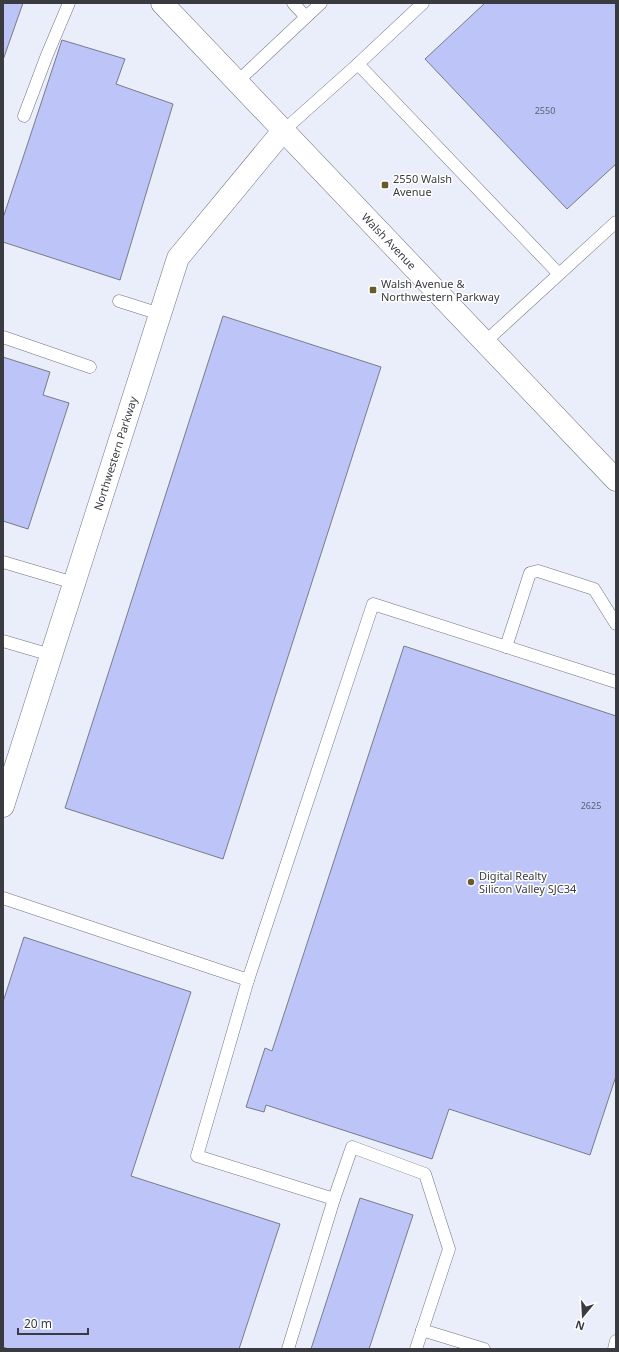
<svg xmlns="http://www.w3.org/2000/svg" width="619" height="1352" font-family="'Noto Sans',sans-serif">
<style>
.built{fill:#eaedfa}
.building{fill:#bdc5f8;stroke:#797b88}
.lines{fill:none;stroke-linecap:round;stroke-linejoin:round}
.service-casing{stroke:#727481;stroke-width:13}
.minor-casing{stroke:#727481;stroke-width:23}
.secondary-casing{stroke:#727481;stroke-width:23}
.service{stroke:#fff;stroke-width:12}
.minor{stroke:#fff;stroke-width:22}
.secondary{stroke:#fff;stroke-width:22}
.poi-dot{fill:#675c29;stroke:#fff;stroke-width:1.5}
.labels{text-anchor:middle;stroke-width:3;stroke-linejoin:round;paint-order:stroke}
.number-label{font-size:9px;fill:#5b5e6f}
.poi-label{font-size:11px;fill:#3a3b41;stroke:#fff;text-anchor:start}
.street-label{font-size:11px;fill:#3a3b41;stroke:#fff}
</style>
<rect width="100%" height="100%" fill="#f7f8fe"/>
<!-- built -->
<rect class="built" x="3" y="3" width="613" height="1346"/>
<!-- building -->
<g class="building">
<path d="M3,3H23L3,60Z"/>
<path d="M485,3H616V164L567,209L425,59Z"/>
<path d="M62,40L125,59L116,84L173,104L120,280L3,242V218Z"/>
<path d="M223,316L381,367L223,859L65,808Z"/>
<path d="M3,357L50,372L43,395L69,403L28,529L3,521Z"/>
<path d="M404,646L616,716V1076L590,1155L449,1109L432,1159L266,1105L264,1112L246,1107L265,1048L272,1051Z"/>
<path d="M24,937L191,992L131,1176L280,1224L239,1349H9L3,1347V1002Z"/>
<path d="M360,1198L413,1215L369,1349H311Z"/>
</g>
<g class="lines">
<!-- service casing -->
<g class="service-casing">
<g id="service">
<path d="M293,3L306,17"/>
<path d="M358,64L559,274"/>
<path d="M237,82L321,3"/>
<path d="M24,116L47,55L69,3"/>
<path d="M283,131L358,64L423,3"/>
<path d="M119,301L160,314"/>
<path d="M3,337L90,367"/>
<path d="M485,342L616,222"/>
<path d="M3,562L74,583"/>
<path d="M3,641L51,655"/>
<path d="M506,647L530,573L538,571L594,589L616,624"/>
<path d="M3,898L248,980L373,604L616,682"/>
<path d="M248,980L197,1156L334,1199L288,1349"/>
<path d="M334,1199L352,1147L425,1174L449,1249L416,1349"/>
<path d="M422,1330L484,1349"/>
<path d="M614,1349L616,1341"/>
</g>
</g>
<!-- minor casing -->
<g class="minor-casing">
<g id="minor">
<path id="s1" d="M3,806L178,258L283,131"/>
</g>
</g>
<!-- secondary casing -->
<g class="secondary-casing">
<g id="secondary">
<path id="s2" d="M162,3L616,480"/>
</g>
</g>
<!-- service -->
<use href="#service" class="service"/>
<!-- minor -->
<use href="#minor" class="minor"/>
<!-- secondary -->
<use href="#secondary" class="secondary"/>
</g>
<!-- markers -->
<g class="poi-dot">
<rect x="381" y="181" width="8" height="8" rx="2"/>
<rect x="369" y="286" width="8" height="8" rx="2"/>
<circle cx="471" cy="882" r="4"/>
</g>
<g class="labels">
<!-- number labels -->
<g class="number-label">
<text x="545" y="114">2550</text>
<text x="591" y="809">2625</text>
</g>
<!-- poi labels -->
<g class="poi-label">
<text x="393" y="183">2550 Walsh<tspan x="393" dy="13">Avenue</tspan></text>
<text x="381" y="288">Walsh Avenue &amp;<tspan x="381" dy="13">Northwestern Parkway</tspan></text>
<text x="479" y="880">Digital Realty<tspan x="479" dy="13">Silicon Valley SJC34</tspan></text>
</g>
<!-- street labels -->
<g class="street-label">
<text dy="4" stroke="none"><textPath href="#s2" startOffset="329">Walsh Avenue</textPath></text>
<text dy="4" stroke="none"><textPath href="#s1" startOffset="370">Northwestern Parkway</textPath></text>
</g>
</g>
<!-- border -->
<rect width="619" height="1352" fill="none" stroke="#3a3b41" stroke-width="8"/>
<!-- north arrow -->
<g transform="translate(583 1316) rotate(198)" stroke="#ffffff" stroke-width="3" paint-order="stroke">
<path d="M0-3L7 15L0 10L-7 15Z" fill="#3a3b41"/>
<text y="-6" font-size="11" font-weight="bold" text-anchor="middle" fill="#3a3b41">N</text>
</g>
<!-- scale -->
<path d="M18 1328v6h70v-6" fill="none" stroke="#3a3b41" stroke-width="2"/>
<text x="24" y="1328" font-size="12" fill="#3a3b41" stroke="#ffffff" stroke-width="3" paint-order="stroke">20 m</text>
</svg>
